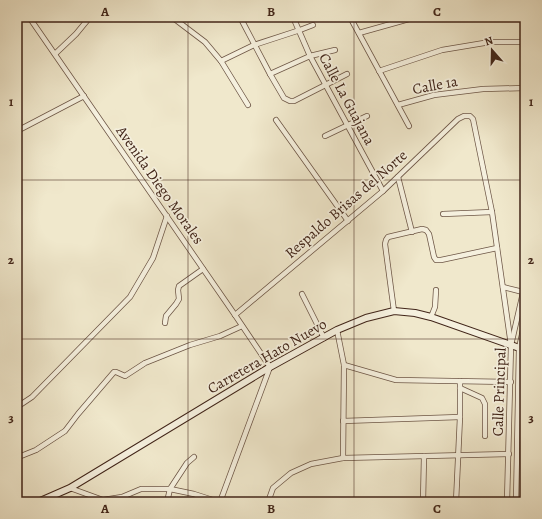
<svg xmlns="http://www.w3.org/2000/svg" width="542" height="519" font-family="Alegreya,serif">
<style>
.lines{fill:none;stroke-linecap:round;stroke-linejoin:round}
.street-casing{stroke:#6d5646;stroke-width:6}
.secondary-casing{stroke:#412519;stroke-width:8}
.street{stroke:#f5f0de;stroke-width:4.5}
.secondary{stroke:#f5f0de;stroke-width:6}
.grid{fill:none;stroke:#412519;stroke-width:1;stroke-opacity:0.55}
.labels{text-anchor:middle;stroke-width:3.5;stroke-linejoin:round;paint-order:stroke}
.street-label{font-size:15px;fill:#412519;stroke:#f5f0de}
.neatline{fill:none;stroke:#412519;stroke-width:1.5}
.grid-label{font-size:13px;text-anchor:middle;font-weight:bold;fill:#412519}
</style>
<rect width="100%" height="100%" fill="#f0e8cc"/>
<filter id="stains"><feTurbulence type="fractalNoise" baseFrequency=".005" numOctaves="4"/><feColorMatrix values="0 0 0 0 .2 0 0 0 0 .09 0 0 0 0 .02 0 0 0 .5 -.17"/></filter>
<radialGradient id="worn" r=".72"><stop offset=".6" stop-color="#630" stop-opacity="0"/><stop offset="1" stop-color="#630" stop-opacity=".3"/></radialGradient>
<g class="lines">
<!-- street casing -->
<g class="street-casing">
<g id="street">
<path d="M29,17L235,315L270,367L220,502"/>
<path d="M172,17L205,42L221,61L248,105"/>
<path d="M240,17L270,74L284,98L290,101H294L347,74"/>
<path d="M293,17L310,56L383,191"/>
<path d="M350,17L409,126"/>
<path d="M359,33L416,17"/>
<path d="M55,54L76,34L90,17"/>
<path d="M221,61L254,45L300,30L313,25"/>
<path d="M379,71L442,50L490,42H525"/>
<path d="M270,74L310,56L335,50"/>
<path d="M398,105L434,95L483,89L525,88"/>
<path d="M276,120L348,221"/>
<path d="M17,131L84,96"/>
<path d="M325,136L367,116"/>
<path d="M398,177L412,232"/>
<path d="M443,214L492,212"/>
<path d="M503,287L523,292"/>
<path d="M302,294L324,338"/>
<path d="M394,311L385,244L386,240L388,237L422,229L426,230L429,234L434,257L436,260H441L497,248"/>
<path d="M235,315L383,191L458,119L464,116H470L473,119L492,212L511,345"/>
<path d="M431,317L435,307L436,290"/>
<path d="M165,323L166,316L176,304L179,299L178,290L179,286L203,269"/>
<path d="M337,330L344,365L343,458"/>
<path d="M344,365L396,380L511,382"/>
<path d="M460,388L482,398L485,404V436"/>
<path d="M17,407L32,397L130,297L153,258L167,216"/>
<path d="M343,421L460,417"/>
<path d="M17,456H21L36,450L65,431L78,414L114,372H116L125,376L145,363L190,345L220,336L242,326"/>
<path d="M70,488L103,500L122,497L141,489H170L194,494L219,502"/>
<path d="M516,499L525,500"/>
<path d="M167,502L170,489L187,463L194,457"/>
<path d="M268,502L273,488L291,473L311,464L343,458L509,454"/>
<path d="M423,502L424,456"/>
<path d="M456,502L460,417V381"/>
<path d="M507,502L511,345L525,284"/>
<path d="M516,502L519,348L525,321"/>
</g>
</g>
<!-- secondary casing -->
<g class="secondary-casing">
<path id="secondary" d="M38,502L70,488L270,367L337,330L366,318L394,311L415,313L431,317L525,350"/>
</g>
<!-- street -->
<use href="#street" class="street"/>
<!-- secondary -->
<use href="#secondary" class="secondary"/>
</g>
<!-- grid -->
<path class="grid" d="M188,17V502M354,17V502M17,180H525M17,339H525"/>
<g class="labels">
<!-- street labels -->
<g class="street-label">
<text transform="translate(435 85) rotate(-11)" y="5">Calle 1a</text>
<text transform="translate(347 99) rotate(62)" y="5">Calle La Guajana</text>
<text transform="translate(160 185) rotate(55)" y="5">Avenida Diego Morales</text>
<text transform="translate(346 204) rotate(-41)" y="5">Respaldo Brisas del Norte</text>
<text transform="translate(267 356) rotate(-30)" y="5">Carretera Hato Nuevo</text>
<text transform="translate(499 392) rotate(-88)" y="5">Calle Principal</text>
</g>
</g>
<!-- margin -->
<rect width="542" height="519" fill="none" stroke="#f0e8cc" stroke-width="44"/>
<!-- north arrow -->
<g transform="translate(492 50) rotate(340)" stroke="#f5f0de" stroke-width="3" paint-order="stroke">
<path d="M0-3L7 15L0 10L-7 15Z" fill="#412519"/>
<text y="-6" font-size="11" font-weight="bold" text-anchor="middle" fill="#412519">N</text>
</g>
<rect x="22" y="22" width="498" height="475" class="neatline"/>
<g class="grid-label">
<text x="105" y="16">A</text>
<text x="271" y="16">B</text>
<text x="437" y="16">C</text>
<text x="11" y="106">1</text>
<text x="531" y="106">1</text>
<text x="11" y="264">2</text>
<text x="531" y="264">2</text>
<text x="11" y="422">3</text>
<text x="531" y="422">3</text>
<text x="105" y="513">A</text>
<text x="271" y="513">B</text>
<text x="437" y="513">C</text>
</g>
<rect width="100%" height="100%" filter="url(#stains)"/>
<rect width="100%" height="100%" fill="url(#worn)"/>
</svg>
